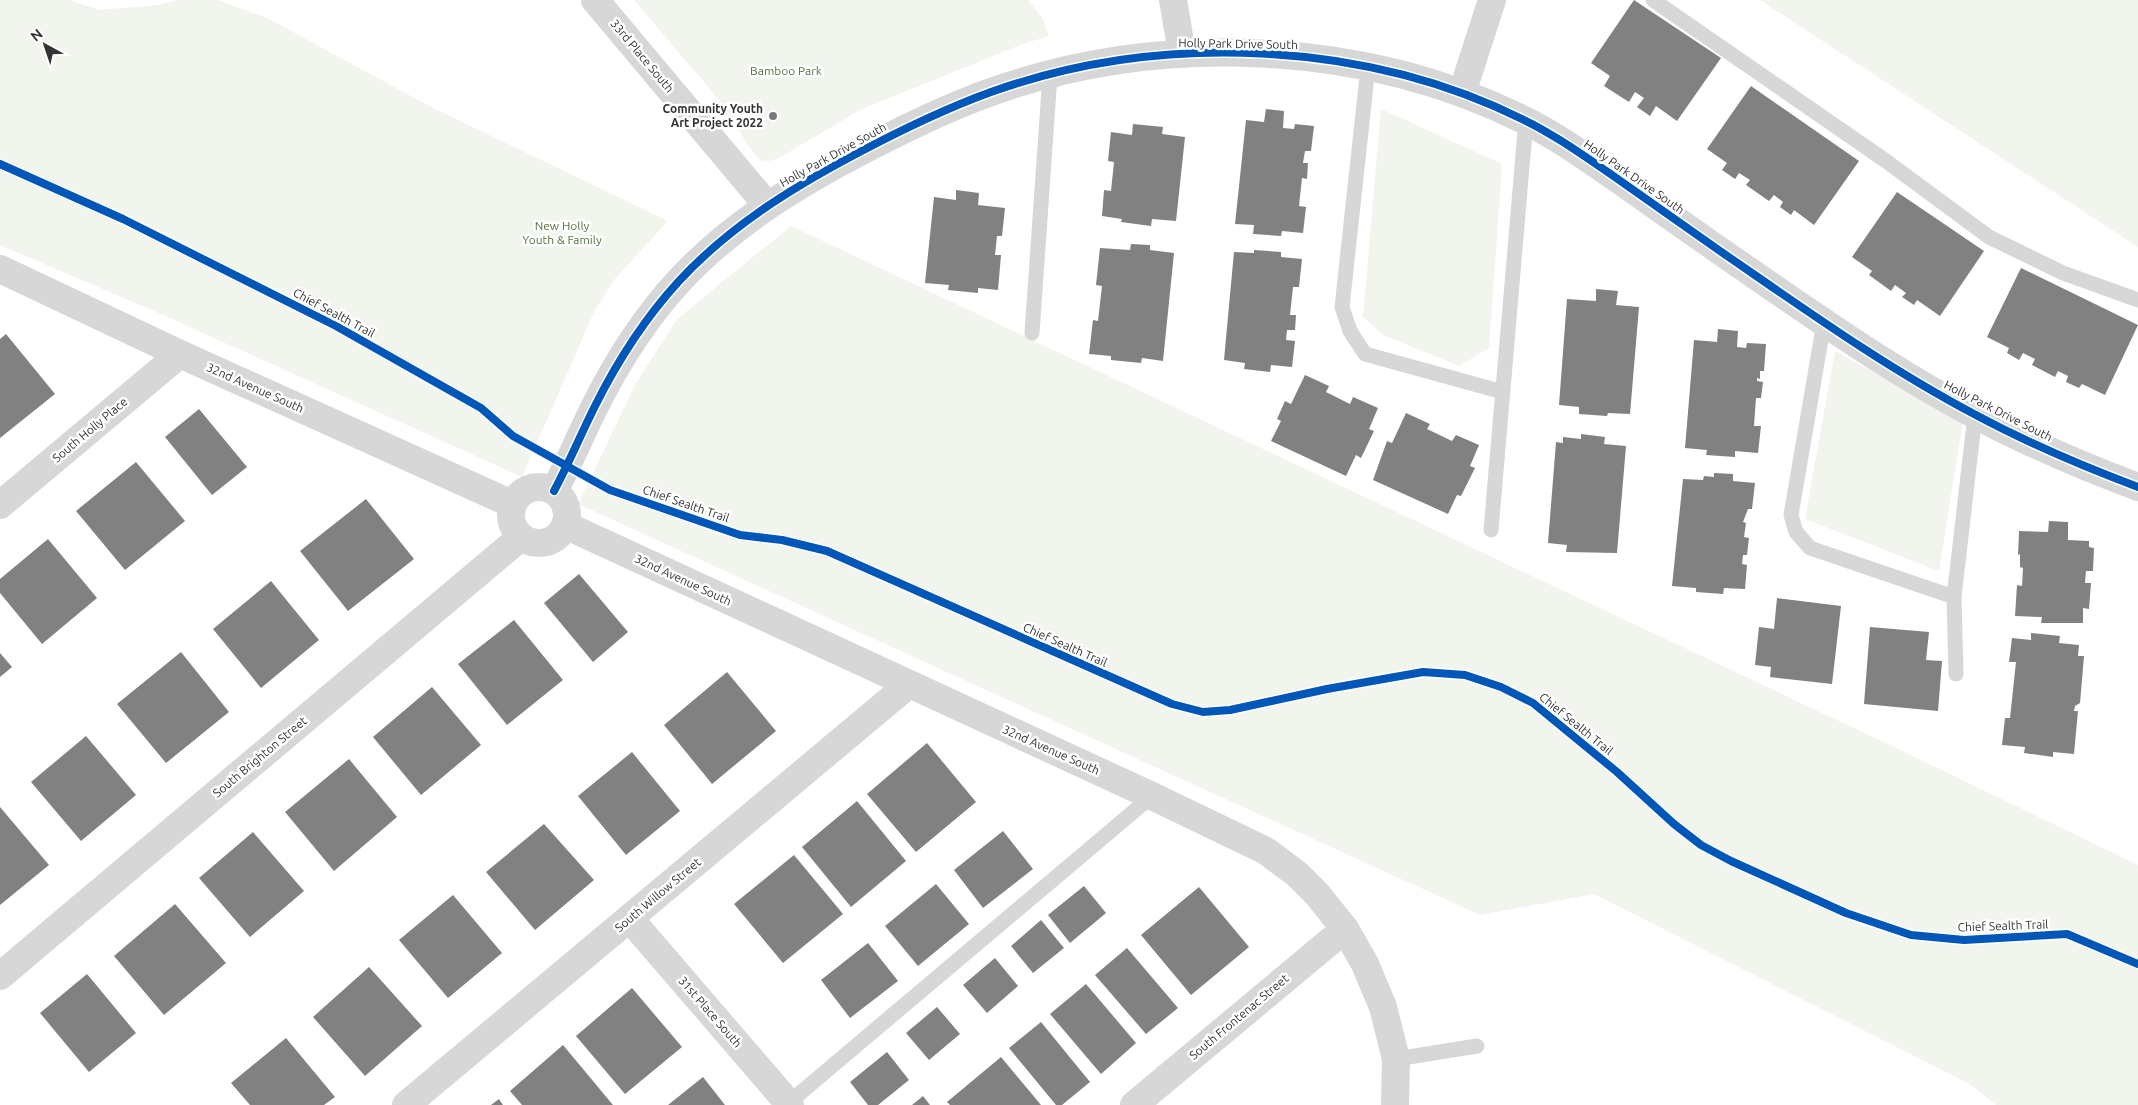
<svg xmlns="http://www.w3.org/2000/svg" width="2138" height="1105" font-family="Ubuntu,sans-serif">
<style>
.green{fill:#f1f5ed}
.building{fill:#818181}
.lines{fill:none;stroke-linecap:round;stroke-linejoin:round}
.lane{stroke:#d7d7d7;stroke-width:15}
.street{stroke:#d7d7d7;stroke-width:28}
.cycleway-casing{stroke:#fff;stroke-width:11}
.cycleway{stroke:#0057b8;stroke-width:8}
.poi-dot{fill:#7a7a7a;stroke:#fff;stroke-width:2}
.labels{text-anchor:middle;stroke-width:5;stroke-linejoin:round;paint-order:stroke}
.street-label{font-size:12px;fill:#333;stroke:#fff}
.park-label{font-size:12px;fill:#56703f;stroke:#fff}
.poi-label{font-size:12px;font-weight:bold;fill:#333;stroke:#fff;text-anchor:end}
</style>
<rect width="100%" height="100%" fill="#fff"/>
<!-- green -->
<g class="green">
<path d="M0,0H69L100,10L157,5L180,0H218L267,18L433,108L668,221L614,280L594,312L522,477L161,314L0,245Z"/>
<path d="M634,0H1028L1043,19L1049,36L1020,45L860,110L779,158L769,161L760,160L747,144L726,108Z"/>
<path d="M1760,0H2138V247Z"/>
<path d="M1381,109L1502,164L1489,348L1459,366L1383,335L1363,317Z"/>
<path d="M791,226L1892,746L2138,865V1105H1996L1970,1084L1594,894L1480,915L578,504L635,385L677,319Z"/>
<path d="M1835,351L1963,421L1939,571L1805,519Z"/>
</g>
<!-- building -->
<g class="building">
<path d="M1634,0L1721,58L1677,121L1656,106L1650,116L1637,107L1644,98L1635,92L1629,102L1604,86L1610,76L1591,63Z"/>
<path d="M1751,86L1859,161L1814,225L1794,210L1791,215L1780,207L1783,202L1774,195L1769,201L1746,185L1750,180L1739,173L1735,179L1722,170L1727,163L1707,149Z"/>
<path d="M1266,109L1284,111L1283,128L1294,129L1295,124L1314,126L1311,151H1305L1303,163H1308L1307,179L1302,178L1299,206L1306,207L1303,233L1282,231L1281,236L1253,234L1254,225L1235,224L1246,120L1264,122Z"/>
<path d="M1133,124L1163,127L1162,134L1185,137L1176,221L1152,219L1151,226L1121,222L1122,219L1102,216L1104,190L1111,191L1114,162L1108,161L1111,132L1132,135Z"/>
<path d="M956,190L979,193L978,205L1005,208L1002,236H997L995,255H1001L998,290L978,288V293L948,290L949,285L925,283L934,197L956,200Z"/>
<path d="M1897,192L1984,251L1940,316L1917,300L1914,305L1902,297L1906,293L1895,285L1891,291L1869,275L1872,271L1852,257Z"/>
<path d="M1131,244L1150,245V250L1174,253L1163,361L1142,358L1141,363L1111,360V356L1089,354L1093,320L1098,321L1102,286L1096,285L1100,248L1130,250Z"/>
<path d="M1254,250L1281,252V257L1302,259L1299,287H1293L1290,315H1296L1295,330H1287L1286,340L1295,341L1292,367L1271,365L1270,372L1244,369L1245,363L1224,360L1234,252L1254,253Z"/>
<path d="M2021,268L2138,325L2105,395L2082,384L2079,388L2066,382L2068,376L2058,371L2055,377L2032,365L2035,359L2023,353L2019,360L2007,353L2009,348L1987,337Z"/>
<path d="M1596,289L1618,291L1616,305L1639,307L1630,414L1608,413L1607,416L1579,414V407L1559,405L1567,299L1596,301Z"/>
<path d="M1718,329L1738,331L1737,347L1746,348L1747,343L1766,344L1764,371H1760V379L1757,378V381L1763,382L1761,398H1756L1754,426H1761L1758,453L1735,451V457L1706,455L1707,450L1685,448L1694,340L1717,342Z"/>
<path d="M6,334L55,394L0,438V339Z"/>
<path d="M1305,375L1329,386L1326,392L1350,404L1353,397L1378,408L1369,429L1374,431L1361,458L1356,455L1346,476L1271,441L1281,421L1277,419L1285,401L1291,404Z"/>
<path d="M199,409L247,467L212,495L165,437Z"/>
<path d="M1406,413L1430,424L1427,429L1452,441L1456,435L1479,445L1470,466L1475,468L1461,496L1457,495L1448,514L1373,480L1387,441L1392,443Z"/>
<path d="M1581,434L1605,437L1604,444L1626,446L1617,553L1566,552L1567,545L1548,543L1556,442L1563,443V437L1581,439Z"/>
<path d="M136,462L185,521L125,570L76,511Z"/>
<path d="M1714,473L1733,474V481L1755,483L1752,509H1748L1743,522L1746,523L1744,537L1749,538L1747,555H1743L1742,564L1747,565L1745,589L1724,588L1723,594L1696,592V588L1672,586L1683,479L1703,480L1704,476L1714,477Z"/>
<path d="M366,499L414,559L348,611L300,551Z"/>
<path d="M2049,521L2068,522V540L2089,541V547L2094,548L2093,571H2086L2085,583H2091L2089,609L2083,608V623H2041L2042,617L2015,616L2017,585L2022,586L2023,568L2020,567V554L2018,555L2019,531L2048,532Z"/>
<path d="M48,539L97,598L42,644L0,593V579Z"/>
<path d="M579,574L628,632L593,662L544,603Z"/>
<path d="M271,581L319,640L261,688L213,629Z"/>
<path d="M1777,598L1841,606L1832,684L1770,677L1771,667L1755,665L1759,627L1774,629Z"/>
<path d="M514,620L563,680L507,725L458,664Z"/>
<path d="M1870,627L1929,632L1926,660L1942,661L1938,711L1864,704Z"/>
<path d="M2031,633L2060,636L2059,643L2079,645L2078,656H2084L2080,703L2075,706L2074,711H2078L2074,754L2053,752V757L2024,753L2025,747L2002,745L2005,718H2010L2016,662H2009L2012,638L2031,640Z"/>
<path d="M181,652L229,712L166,763L117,704Z"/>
<path d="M0,653L12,667L0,677Z"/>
<path d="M727,672L776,731L712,784L664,725Z"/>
<path d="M432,687L481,745L421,795L373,737Z"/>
<path d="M86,736L136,795L81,841L31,782Z"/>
<path d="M927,743L976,802L916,852L867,794Z"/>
<path d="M632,752L680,811L626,855L578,796Z"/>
<path d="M349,759L397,817L334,871L285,812Z"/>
<path d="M857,801L906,861L851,907L802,847Z"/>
<path d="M0,807L49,865L0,905Z"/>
<path d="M544,824L594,880L535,930L486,872Z"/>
<path d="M1003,831L1033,869L983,908L954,870Z"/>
<path d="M253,832L304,891L250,937L199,878Z"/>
<path d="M794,855L843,914L783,963L734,904Z"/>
<path d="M936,884L969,924L918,966L885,926Z"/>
<path d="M1084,886L1106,913L1070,943L1048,915Z"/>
<path d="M1199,887L1249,947L1191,995L1141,935Z"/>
<path d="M453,895L502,953L448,998L399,940Z"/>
<path d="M175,904L226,963L164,1015L114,956Z"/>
<path d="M1041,920L1064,948L1033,973L1011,946Z"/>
<path d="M868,943L898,981L850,1018L821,980Z"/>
<path d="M1127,948L1178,1008L1146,1034L1095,975Z"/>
<path d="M995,958L1018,986L987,1013L963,985Z"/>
<path d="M369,967L422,1026L365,1076L313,1017Z"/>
<path d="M87,974L136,1033L89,1072L40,1013Z"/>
<path d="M1086,984L1136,1043L1101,1074L1050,1014Z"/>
<path d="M632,988L682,1047L625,1094L576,1036Z"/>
<path d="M937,1007L960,1034L929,1060L906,1033Z"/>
<path d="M1041,1022L1090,1082L1062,1105H1056L1009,1048Z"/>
<path d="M286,1038L335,1097L324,1105H250L231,1083Z"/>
<path d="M563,1045L613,1105H522L510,1091Z"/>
<path d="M887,1052L909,1080L878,1105H868L850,1082Z"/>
<path d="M1001,1057L1041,1105H950L947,1102Z"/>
<path d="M703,1077L725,1105H668Z"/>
<path d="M923,1096L930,1105H912Z"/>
<path d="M499,1099L503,1105H491Z"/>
</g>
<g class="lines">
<!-- lane -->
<g class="lane">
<path d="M1653,0L1886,161L1989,237L2063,273L2138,300"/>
<path d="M1368,67L1342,307L1350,331L1365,354L1503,392"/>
<path d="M1824,322L1791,515L1796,532L1810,548L1954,597"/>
<path d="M1032,333L1050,75"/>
<path d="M1491,530L1526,120"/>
<path d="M1956,674L1954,597L1975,415"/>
<path d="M1396,1059L1477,1046"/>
<path d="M786,1105L1152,796"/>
</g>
<!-- street -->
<g class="street">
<path d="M595,0L767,205"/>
<path d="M1173,0L1182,53"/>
<path d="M1462,93L1492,0"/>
<path d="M0,269L180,354L512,504"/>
<circle cx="539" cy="515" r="28"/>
<path d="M554,491C569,463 581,434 595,406C617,362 646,317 679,281C729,227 790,189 854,155C899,131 944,109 991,92C1160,32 1364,40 1524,120C1555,135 1584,156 1612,175C1648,200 1684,226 1720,251C1803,308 1885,367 1974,414C2026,442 2082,466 2138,487"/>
<path d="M0,505L180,354"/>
<path d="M565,525L1152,796L1266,851L1297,874L1317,894L1345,929L1365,964L1383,1007L1396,1059L1395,1105"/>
<path d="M630,919L790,1105"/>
<path d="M0,976L521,537"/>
<path d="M406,1105L908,685"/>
<path d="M1134,1105L1345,929"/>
</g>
<!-- cycleway casing -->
<g class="cycleway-casing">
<g id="cycleway">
<path d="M0,164L123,219L336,326L481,408L513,436L610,490L740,535L782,540L827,551L1172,704L1203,712L1230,710L1327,689L1423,672L1465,675L1501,687L1533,703L1617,772L1674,824L1701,845L1731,861L1846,913L1911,935L1964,940L2067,934L2138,964"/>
<path d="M554,491C569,463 581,434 595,406C617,362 646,317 679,281C729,227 790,189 854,155C899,131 944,109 991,92C1160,32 1364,40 1524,120C1555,135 1584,156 1612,175C1648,200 1684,226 1720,251C1803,308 1885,367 1974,414C2026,442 2082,466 2138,487"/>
</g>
</g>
<!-- cycleway -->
<use href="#cycleway" class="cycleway"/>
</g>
<!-- markers -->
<circle class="poi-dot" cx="773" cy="116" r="5"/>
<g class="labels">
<!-- street labels -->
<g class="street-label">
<text transform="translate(1238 44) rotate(1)" y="4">Holly Park Drive South</text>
<text transform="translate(642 56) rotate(50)" y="4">33rd Place South</text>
<text transform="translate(833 155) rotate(-29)" y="4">Holly Park Drive South</text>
<text transform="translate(1634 177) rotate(35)" y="4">Holly Park Drive South</text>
<text transform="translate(334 313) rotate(28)" y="4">Chief Sealth Trail</text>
<text transform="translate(255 388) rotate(24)" y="4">32nd Avenue South</text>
<text transform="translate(1998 411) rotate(27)" y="4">Holly Park Drive South</text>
<text transform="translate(90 430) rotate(-40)" y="4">South Holly Place</text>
<text transform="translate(686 504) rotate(19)" y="4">Chief Sealth Trail</text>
<text transform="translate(683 580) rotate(25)" y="4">32nd Avenue South</text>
<text transform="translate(1065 645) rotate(24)" y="4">Chief Sealth Trail</text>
<text transform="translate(1576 724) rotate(39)" y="4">Chief Sealth Trail</text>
<text transform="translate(1051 750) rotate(24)" y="4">32nd Avenue South</text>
<text transform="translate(260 757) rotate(-40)" y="4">South Brighton Street</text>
<text transform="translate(658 895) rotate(-40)" y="4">South Willow Street</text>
<text transform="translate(2003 926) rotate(-2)" y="4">Chief Sealth Trail</text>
<text transform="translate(710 1012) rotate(49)" y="4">31st Place South</text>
<text transform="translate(1239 1017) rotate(-40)" y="4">South Frontenac Street</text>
</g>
<!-- park labels -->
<g class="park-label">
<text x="786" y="75">Bamboo Park</text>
<text x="562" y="230">New Holly<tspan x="562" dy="14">Youth &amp; Family</tspan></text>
</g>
<!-- poi labels -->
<g class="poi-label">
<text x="763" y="113">Community Youth<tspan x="763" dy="14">Art Project 2022</tspan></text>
</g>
</g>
<!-- north arrow -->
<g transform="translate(45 45) rotate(320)" stroke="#ffffff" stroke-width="4" paint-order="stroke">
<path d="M0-4L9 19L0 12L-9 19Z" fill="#333333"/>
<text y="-8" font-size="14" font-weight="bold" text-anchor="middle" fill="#333333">N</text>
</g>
</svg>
